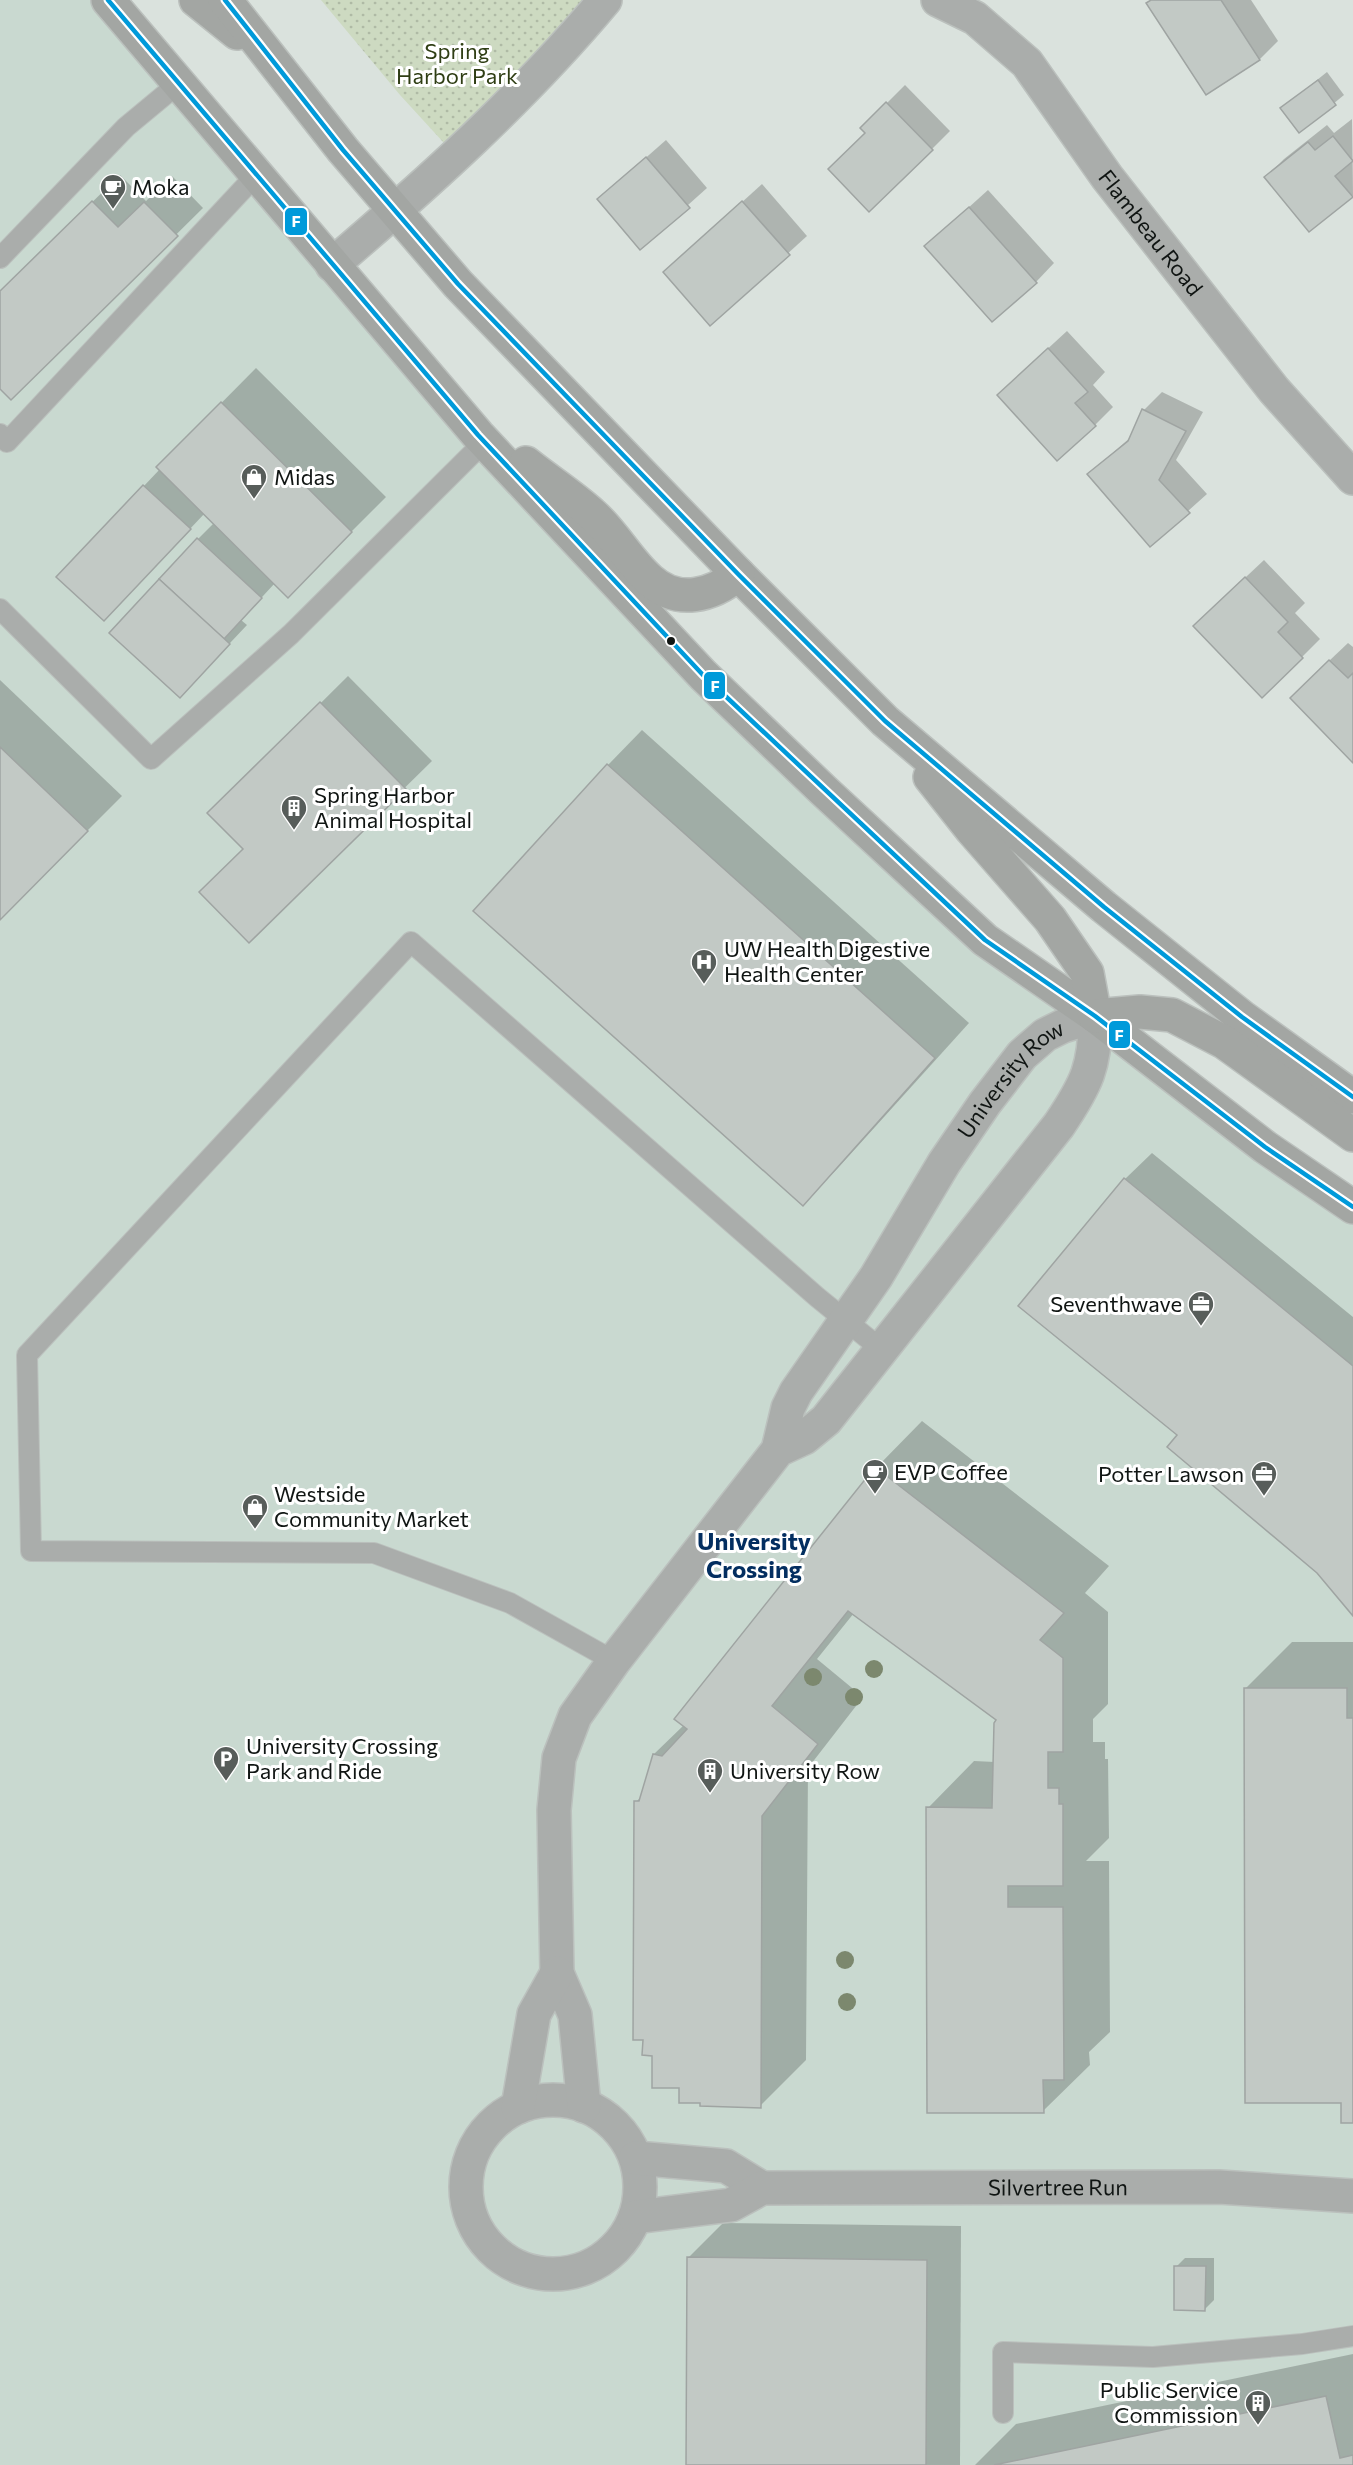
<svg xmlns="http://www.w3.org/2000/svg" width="1353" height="2465" font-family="Commissioner,sans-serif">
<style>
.built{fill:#c9d9d0}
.park{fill:url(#park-dots)}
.shadow{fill:#0003}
.building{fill:#c2c9c5;stroke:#9fa4a2;stroke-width:1.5}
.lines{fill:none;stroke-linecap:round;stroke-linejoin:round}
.service-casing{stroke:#bbc0bd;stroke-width:22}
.minor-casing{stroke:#bbc0bd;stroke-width:36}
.primary-casing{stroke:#bbc0bd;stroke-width:36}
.service{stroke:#aaadab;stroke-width:20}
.minor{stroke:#aaadab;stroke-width:33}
.primary{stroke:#a3a6a3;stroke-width:33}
.bus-1-casing{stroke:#fff;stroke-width:9}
.bus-1{stroke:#009ada;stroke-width:4.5}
.tree{fill:#7c886e}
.bus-dot{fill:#101513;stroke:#fff;stroke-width:2}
.labels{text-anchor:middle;stroke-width:6;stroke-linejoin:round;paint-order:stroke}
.park-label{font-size:22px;fill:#2f3e14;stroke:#fff}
.poi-label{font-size:22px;fill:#101513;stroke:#fff;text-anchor:start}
.street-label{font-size:22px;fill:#101513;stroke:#fff}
.neighbourhood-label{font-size:24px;font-weight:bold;fill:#032e60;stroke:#fff}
.line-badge{stroke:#fff;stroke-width:2}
.badge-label{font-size:16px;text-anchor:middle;font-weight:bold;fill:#fff}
</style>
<defs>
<pattern id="park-dots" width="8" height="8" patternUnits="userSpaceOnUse" patternTransform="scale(1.5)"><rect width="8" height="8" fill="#cddac1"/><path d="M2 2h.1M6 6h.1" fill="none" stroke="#afbaa5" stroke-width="1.8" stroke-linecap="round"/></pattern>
</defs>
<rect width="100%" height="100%" fill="#dae2dd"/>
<!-- built -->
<path class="built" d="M0,0H108L478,435L985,939L1353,1207V2465H0Z"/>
<!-- park -->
<path class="park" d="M321,0H605L455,155L400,95Z"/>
<!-- shadow -->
<g class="shadow">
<path d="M1151,0H1251L1278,41L1260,59L1206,93Z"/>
<path d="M1327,72L1344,95L1300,131L1282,108Z"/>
<path d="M905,85L950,131L932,149L867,133L862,128Z"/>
<path d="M1352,119L1353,195L1309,230L1266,177L1284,159L1327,125L1334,133Z"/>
<path d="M666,140L707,188L640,248L599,199Z"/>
<path d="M120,175L146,201L172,176L203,208L11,398L0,387V292Z"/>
<path d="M762,184L807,236L710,324L665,272Z"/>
<path d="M988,190L1054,263L1036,282L926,246Z"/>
<path d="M1067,331L1105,372L1093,385L1113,407L1095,425L1017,377Z"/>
<path d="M256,368L386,497L288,595L275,583L241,620L247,625L198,677V539L214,523L205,513L122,601L58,577L160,469L158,467Z"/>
<path d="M1162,392L1203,412L1176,460L1207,494L1150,545L1089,474L1132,436L1144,410Z"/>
<path d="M1264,560L1305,603L1295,613L1320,639L1302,657L1213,608Z"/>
<path d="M1348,643L1353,647V760L1310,679Z"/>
<path d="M348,676L432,761L249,941L245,849L210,813Z"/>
<path d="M0,680L122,796L0,918Z"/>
<path d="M642,730L969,1023L837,1169L803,1204L608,765Z"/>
<path d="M1152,1153L1353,1317V1613L1318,1572L1179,1435L1125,1179Z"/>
<path d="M922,1421L1109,1566L1085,1593L1108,1612V1704L1093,1719V1742H1105V1759H1108L1109,1838L1086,1861H1109L1110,2032L1089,2052L1090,2065L1043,2111L928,1808L974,1761L995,1762L998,1720L854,1613L817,1659L863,1697L808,1768L806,2060L760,2106L702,2102L681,2087L653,2055L636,1802L642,1796L654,1754L684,1725L876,1468Z"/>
<path d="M1292,1642H1353V2122L1342,2101L1246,1688Z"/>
<path d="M723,2223L961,2226L960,2465H688V2258Z"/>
<path d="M1185,2258H1214V2300L1205,2309L1176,2267Z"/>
<path d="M1353,2354V2465H975L1016,2424Z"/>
</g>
<!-- building -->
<g class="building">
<path d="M1151,0H1221L1260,60L1206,95L1146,3Z"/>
<path d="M1318,80L1336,105L1299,133L1280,108Z"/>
<path d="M886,102L933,150L869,212L828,169L865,133L860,128Z"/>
<path d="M1333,136L1353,161L1335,176L1353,197L1309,232L1264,177L1308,142L1315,150Z"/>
<path d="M646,157L690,208L640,250L597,199Z"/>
<path d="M92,201L118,227L144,202L178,236L11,400L0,389V291Z"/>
<path d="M742,201L790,255L710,326L663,272Z"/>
<path d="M969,207L1037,283L992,322L924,246Z"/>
<path d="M1048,348L1088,392L1075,403L1096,426L1057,461L997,395Z"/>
<path d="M221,402L352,532L288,598L156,467Z"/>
<path d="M1142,409L1186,431L1159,480L1190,513L1150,547L1087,474L1128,441Z"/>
<path d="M143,485L191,529L104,621L56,577Z"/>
<path d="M197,538L262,598L224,639L159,579Z"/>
<path d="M1245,577L1288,622L1278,632L1303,658L1262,698L1193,626Z"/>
<path d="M159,579L230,644L180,698L109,633Z"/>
<path d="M1329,660L1348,678L1353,673V763L1290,698Z"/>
<path d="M320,702L406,789L249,943L199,892L243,849L207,813Z"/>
<path d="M0,747L88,831L0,920Z"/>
<path d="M607,764L935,1058L803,1206L473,911Z"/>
<path d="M1124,1178L1353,1366V1616L1317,1573L1167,1447L1177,1435L1018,1306Z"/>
<path d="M875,1467L1064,1613L1040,1640L1063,1658V1752H1048V1788H1059V1804H1063V1886H1008V1907H1063L1064,2080H1043L1044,2113H927L926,1807L992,1808L994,1723L996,1720L848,1611L772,1706L818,1744L762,1816L761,2108L700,2106V2103H679V2088H652V2056L642,2055L643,2040H633L634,1801H639L653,1754L662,1756L687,1729L674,1719Z"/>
<path d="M1244,1688H1347V1718H1353V2123H1341V2103H1245Z"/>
<path d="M687,2257L927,2260L926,2465H686Z"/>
<path d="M1174,2266H1206L1205,2311L1174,2310Z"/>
<path d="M1326,2396L1340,2458L1353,2455V2465H994Z"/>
</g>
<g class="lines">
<!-- service casing -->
<g class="service-casing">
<g id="service">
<path d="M0,258L126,127L179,83"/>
<path d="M0,434L7,442L256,175"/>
<path d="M0,609L151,759L291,634L484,442"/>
<path d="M614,1661L510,1603L374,1553L31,1551L27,1355L411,942L817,1297L882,1350"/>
<path d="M1003,2413V2352L1153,2357L1302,2344L1353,2336"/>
</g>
</g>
<!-- minor casing -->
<g class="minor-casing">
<g id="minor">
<path id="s1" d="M938,0L975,18L1027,63L1107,177L1274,390L1353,478"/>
<path d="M332,265C428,183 524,97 605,0"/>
<circle cx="553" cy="2187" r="87"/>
<path id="s2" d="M584,2106L575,2015L557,1973L554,1810L559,1758L575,1716L614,1661L778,1450L788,1408L796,1392L876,1277L944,1163L985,1103L1022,1055L1045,1035L1063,1026L1095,1016C1096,1066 1086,1085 1059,1125L826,1420L804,1438L778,1450"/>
<path d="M518,2107L534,2014L557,1973"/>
<path d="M636,2158L726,2166L762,2188"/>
<path id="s3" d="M635,2217L731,2205L762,2188L1219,2187L1353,2196"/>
</g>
</g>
<!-- primary casing -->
<g class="primary-casing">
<g id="primary">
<path d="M108,0L478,435L703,675L823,790L985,940L1095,1016L1265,1147L1353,1207"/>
<path d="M196,0L237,33"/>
<path d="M225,0L343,150L458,284L738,574L885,721L1104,907L1242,1017L1353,1097"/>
<path d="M526,463C547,480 571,495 592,514C614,533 628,561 650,580C678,605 712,596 738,574"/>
<path d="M930,777L972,830L1050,919L1087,973L1095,1016"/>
<path d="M1095,1016L1140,1012L1172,1015L1224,1042L1353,1135"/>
</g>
</g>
<!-- service -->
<use href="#service" class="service"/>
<!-- minor -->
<use href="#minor" class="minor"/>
<!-- primary -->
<use href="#primary" class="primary"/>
<!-- bus-1 casing -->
<g class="bus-1-casing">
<g id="bus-1">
<path d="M108,0L478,435L703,675L985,940L1095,1016L1265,1147L1353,1207"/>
<path d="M225,0L343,150L458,284L738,574L885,721L1104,907L1242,1017L1353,1097"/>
</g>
</g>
<!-- bus-1 -->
<use href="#bus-1" class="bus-1"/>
</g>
<!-- trees -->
<g class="tree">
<circle cx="874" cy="1669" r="9"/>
<circle cx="813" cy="1677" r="9"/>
<circle cx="854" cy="1697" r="9"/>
<circle cx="845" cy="1960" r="9"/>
<circle cx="847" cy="2002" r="9"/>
</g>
<!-- icons -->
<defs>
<g id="cafe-pin" transform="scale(1.35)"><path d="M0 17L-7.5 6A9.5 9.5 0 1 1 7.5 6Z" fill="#575d5a" stroke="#fff"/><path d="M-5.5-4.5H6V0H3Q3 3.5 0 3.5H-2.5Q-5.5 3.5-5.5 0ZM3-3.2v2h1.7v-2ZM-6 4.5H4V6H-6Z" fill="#fff"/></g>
<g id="shop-pin" transform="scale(1.35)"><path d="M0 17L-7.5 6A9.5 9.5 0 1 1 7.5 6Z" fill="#575d5a" stroke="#fff"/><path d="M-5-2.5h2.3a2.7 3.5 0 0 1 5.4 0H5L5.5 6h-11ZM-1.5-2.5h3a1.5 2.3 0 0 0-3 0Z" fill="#fff"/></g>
<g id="building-pin" transform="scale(1.35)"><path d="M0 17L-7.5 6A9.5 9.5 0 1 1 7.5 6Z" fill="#575d5a" stroke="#fff"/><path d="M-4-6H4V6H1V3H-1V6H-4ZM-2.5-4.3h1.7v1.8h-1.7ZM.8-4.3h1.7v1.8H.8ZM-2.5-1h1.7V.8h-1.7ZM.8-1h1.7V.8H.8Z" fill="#fff"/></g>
<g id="hospital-pin" transform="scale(1.35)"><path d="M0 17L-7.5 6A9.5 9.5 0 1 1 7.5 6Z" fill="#575d5a" stroke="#fff"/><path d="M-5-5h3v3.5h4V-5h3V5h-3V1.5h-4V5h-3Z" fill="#fff"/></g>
<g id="office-pin" transform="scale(1.35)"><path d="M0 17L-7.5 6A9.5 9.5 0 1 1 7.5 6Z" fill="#575d5a" stroke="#fff"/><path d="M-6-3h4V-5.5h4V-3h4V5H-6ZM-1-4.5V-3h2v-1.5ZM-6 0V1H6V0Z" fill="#fff"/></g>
<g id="parking-pin" transform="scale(1.35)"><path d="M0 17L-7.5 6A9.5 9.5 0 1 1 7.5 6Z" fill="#575d5a" stroke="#fff"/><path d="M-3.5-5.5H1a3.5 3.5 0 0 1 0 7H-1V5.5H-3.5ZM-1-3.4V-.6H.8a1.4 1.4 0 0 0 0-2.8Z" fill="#fff"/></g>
</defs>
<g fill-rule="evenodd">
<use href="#cafe-pin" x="113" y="187"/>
<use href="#shop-pin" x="254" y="477"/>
<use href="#building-pin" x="294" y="808"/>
<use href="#hospital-pin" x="704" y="962"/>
<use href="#office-pin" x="1201" y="1304"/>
<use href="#cafe-pin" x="875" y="1472"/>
<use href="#office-pin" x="1264" y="1474"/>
<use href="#shop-pin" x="255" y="1507"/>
<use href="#parking-pin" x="226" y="1759"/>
<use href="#building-pin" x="710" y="1771"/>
<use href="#building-pin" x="1258" y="2403"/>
</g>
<!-- markers -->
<circle class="bus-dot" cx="671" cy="641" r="5"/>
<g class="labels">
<!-- park labels -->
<g class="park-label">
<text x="457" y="59">Spring<tspan x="457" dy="25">Harbor Park</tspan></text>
</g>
<!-- poi labels -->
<g class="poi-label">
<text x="132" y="195">Moka</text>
<text x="274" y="485">Midas</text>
<text x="314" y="803">Spring Harbor<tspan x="314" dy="25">Animal Hospital</tspan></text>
<text x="724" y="957">UW Health Digestive<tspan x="724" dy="25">Health Center</tspan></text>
<text x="1182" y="1312" text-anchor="end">Seventhwave</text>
<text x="894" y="1480">EVP Coffee</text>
<text x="1244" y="1482" text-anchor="end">Potter Lawson</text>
<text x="274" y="1502">Westside<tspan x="274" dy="25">Community Market</tspan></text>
<text x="246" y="1754">University Crossing<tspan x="246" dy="25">Park and Ride</tspan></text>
<text x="730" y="1779">University Row</text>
<text x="1238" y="2398" text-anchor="end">Public Service<tspan x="1238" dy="25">Commission</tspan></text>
</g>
<!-- street labels -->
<g class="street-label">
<text dy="8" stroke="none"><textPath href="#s1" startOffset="320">Flambeau Road</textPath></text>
<text dy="8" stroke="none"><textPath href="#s2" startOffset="1174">University Row</textPath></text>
<text dy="8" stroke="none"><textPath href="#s3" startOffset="428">Silvertree Run</textPath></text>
</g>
<!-- neighbourhood labels -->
<g class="neighbourhood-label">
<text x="754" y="1550">University<tspan x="754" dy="28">Crossing</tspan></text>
</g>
</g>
<g class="line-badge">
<rect x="284" y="207" width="24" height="29" rx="6" fill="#009ada"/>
<rect x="703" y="671" width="23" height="29" rx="6" fill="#009ada"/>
<rect x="1108" y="1020" width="23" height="29" rx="6" fill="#009ada"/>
</g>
<g class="badge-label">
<text x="296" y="227">F</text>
<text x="715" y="692">F</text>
<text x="1119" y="1041">F</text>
</g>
</svg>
